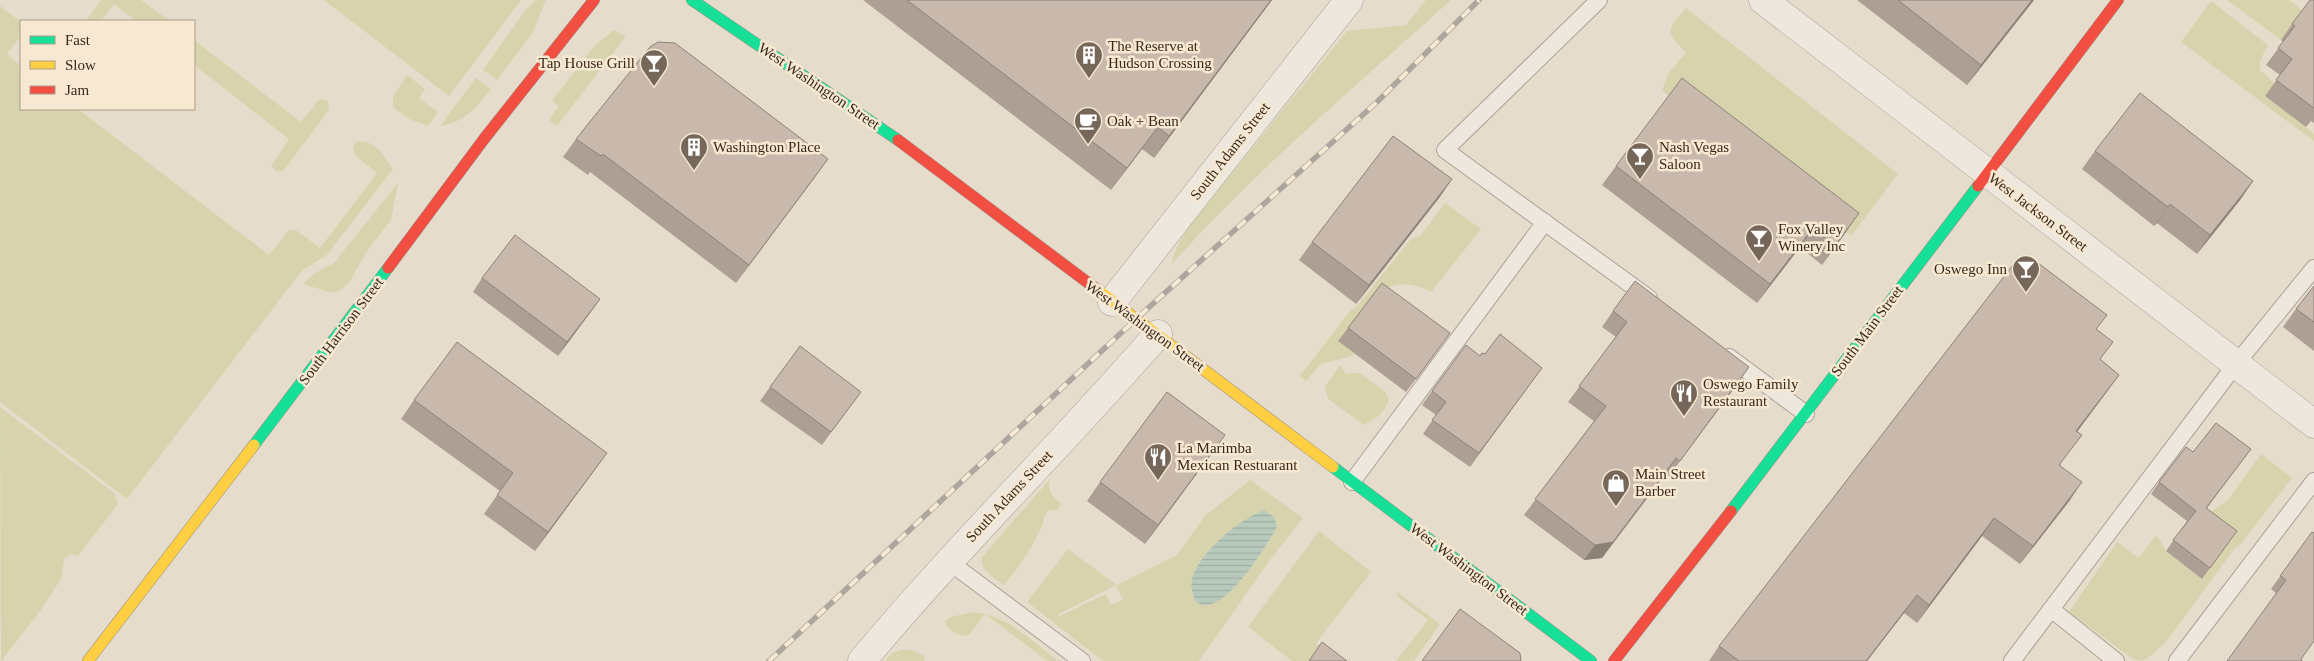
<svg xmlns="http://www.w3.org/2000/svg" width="2314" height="661" font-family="Georgia,serif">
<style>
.green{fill:#d7d4ad;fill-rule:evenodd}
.water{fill:url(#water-rules)}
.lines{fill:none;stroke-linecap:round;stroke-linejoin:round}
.lane-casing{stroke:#aba195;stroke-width:18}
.street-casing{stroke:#aba195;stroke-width:29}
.fast-casing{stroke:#9a9085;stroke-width:12}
.slow-casing{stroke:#9a9085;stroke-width:12}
.jam-casing{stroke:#9a9085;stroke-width:12}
.lane{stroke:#ede7dd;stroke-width:16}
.street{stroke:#ede7dd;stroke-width:28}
.fast{stroke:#16e098;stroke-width:11}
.slow{stroke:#ffcf43;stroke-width:11}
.jam{stroke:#f24e42;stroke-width:11}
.rail-casing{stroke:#aca69e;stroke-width:5.5}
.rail{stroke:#f7e9d1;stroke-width:4;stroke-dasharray:11;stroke-linecap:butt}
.wall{fill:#ad9f94}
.shaded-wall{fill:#8d8278}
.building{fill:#c9b9ac;stroke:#8d8278}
.labels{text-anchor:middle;stroke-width:5;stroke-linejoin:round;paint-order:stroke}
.poi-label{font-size:15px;fill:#39281d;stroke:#f7e9d1;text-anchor:start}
.street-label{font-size:15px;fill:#39281d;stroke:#f7e9d1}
</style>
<defs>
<pattern id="water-rules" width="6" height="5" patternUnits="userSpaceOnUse" patternTransform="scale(1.25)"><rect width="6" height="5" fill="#b8cabd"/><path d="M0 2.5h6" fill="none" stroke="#9faea2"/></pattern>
</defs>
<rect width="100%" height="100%" fill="#e6dccc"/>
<!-- green -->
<g class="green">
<path d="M101,0H141L170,21H136L114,4L101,21H86Z"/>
<path d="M324,0H521L449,96Z"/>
<path d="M536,0H546L532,34L497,80L483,70L524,12Z"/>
<path d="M1426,0H1451C1356,86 1257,169 1171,265L1177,246L1189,226L1347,31L1406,25Z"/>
<path d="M2227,0H2289L2302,10L2281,40Z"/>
<path d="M2211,1L2268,45L2260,61V70L2275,84L2306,127L2314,134V141L2181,42Z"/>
<path d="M0,6L21,22V36L7,54L21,66V109H78L269,255L289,230H296L320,248L377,173L355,155L353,148L356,142C373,137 385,157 393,169L327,255L303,270L297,277L127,499L0,402Z"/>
<path d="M1686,8L1898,174L1851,236L1662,91L1669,72L1686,53L1675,41L1670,32L1673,23Z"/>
<path d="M614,30L626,36L557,126L549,120L559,106L552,101L595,45Z"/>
<path d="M194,40L301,122L318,101L321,99L328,101L329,110L284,170L277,172L271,166L289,139L194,65Z"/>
<path d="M407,75L425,89L419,98L438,112L428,126L409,119L393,107V97Z"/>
<path d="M476,78L491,89C477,107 464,123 440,126Z"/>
<path d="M398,183L391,220L367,251L349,283L339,291L329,292L303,284L315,273L334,263Z"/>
<path d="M1445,203L1481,229L1431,292C1420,285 1398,281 1386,289C1373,298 1351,328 1339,341L1354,353L1352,356L1321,364L1306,381L1300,376L1350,311L1358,305L1410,240L1421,235Z"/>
<path d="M1340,365L1346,374L1360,373L1386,392V395L1389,398C1386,412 1376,419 1364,425L1328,399L1325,387Z"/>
<path d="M0,407L114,493L118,504L78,556L70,554L64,559L61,579L40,611L1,661Z"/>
<path d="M2261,454L2292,478L2240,545L2235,548L2166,642L2150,656L2142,661L2133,659L2069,612L2117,542L2139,558L2155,536L2160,540L2166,551L2202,579L2229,542L2193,515L2209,513L2228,500Z"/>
<path d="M1050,479C1046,491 1053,497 1061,504L1058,510H1049C1042,516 1045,521 1041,528C1031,550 1020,565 1004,585C995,578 979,570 982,557Z"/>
<path d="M1250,480L1303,518L1270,560L1199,661H1103L1027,602L1068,549L1117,585L1177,555L1205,516ZM1272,536C1254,561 1236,597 1205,606ZM1116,585L1123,600L1111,605L1106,594L1060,616L1057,615Z"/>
<path d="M1319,531L1371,572L1316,643L1340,661H1292L1248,627Z"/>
<path d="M1397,592L1440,624L1414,661H1396L1428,620L1397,596Z"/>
<path d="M972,612C1006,614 1032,641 1058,661H1047L985,614L969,635C960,638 953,631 946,626L945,621L951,617Z"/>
<path d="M901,650H912L924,656L925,661H885L892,653Z"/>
</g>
<!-- water -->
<path class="water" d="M1264,510L1274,517L1277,526C1267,546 1231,603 1207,605C1203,606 1199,603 1196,602C1193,595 1190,587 1192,579C1199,552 1239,520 1264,510Z"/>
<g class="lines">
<!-- lane casing -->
<g class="lane-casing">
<g id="lane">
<path d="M1599,0L1445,150L1649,298"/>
<path d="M1729,357L1806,414"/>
<path d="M1352,482L1545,222"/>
<path d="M948,561L1082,661"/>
<path d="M2051,609L2116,661"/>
<path d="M2012,661L2236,364L2314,268"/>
<path d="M2177,661L2314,481"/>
</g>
</g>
<!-- street casing -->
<g class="street-casing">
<g id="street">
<path d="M1763,0L2314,424"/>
<path d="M1112,302L1349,0"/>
<path d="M862,661C956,548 1062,445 1158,334"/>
</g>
</g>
<!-- fast casing -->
<g class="fast-casing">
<g id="fast">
<path d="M692,0L898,140"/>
<path d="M254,445L388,268"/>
<path d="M1333,467L1591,661"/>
<path d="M1731,511L1978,186"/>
</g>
</g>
<!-- slow casing -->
<g class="slow-casing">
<g id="slow">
<path d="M1095,288L1333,467"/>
<path d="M88,661L254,445"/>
</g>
</g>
<!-- jam casing -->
<g class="jam-casing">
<g id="jam">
<path d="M898,140L1095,288"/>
<path d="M1978,186L2118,0"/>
<path d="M388,268L484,139L594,0"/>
<path d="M1614,661L1731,511"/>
</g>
</g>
<!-- lane -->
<use href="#lane" class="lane"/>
<!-- street -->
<use href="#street" class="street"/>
<!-- fast -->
<use href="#fast" class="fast"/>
<!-- slow -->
<use href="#slow" class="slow"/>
<!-- jam -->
<use href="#jam" class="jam"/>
<!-- rail casing -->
<g class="rail-casing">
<path id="rail" d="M769,661L1136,319L1376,103L1479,0"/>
</g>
<!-- rail -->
<use href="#rail" class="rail"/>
</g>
<!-- wall -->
<g class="wall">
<path d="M863,0H1272L1154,158L1142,149L1111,190Z"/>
<path d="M1857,0H2034L1967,85Z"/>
<path d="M2314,0V123L2311,121L2306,127L2265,96L2280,75L2266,65L2283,42L2281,40L2292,24Z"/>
<path d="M576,139L815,177L736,283L590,172L588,175L563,157Z"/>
<path d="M2095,151L2253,181L2240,200L2197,254L2157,223L2154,226L2082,169Z"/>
<path d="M1616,166L1859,213L1822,265L1800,247L1757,303L1602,185Z"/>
<path d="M1452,179L1439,198L1356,304L1299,260L1312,242Z"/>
<path d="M482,278L600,299L558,356L473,292Z"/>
<path d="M2314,286V351L2283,327L2296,309Z"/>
<path d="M1613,311L1738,383L1669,476L1666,474L1602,558L1584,560L1524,515L1594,421L1568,402L1616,337L1602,327Z"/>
<path d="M1348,328L1440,347L1406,392L1338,341Z"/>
<path d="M2097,330L2100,359L2119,375L2077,432L2060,465L2070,500L2020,564L1982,536L1917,623L1904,613L1867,661H1709L1719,646Z"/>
<path d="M1485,354L1542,368L1470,467L1423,434L1436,415L1422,405L1432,391L1480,356Z"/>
<path d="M770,387L851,405L822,445L760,401Z"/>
<path d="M414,400L607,453L535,551L484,514L500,491L401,419Z"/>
<path d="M2251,449L2207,508L2229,542L2202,579L2166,551L2187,521L2151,494L2159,482L2193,452Z"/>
<path d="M1212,453L1145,544L1087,501L1100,482Z"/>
<path d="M2312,532L2301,659L2276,593L2271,589Z"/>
</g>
<!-- shaded-wall -->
<g class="shaded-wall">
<path d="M1271,0H1272L1154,158L1169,136Z"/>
<path d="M2032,0H2034L1967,85L1981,65Z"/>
<path d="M1158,127L1142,149L1111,190L1127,168Z"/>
<path d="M828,159L815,177L736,283L749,265Z"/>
<path d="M1452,179L1439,198L1356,304L1369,285Z"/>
<path d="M2253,181L2240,200L2197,254L2210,235Z"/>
<path d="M2170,204L2157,223L2154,226L2168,207Z"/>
<path d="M1859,213L1846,232L1822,265L1835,246Z"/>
<path d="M1813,228L1800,247L1757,303L1770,284Z"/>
<path d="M600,299L590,313L558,356L567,342Z"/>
<path d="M1749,367L1738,383L1669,476L1680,461Z"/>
<path d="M2119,375L2106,393L2064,449L2076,431Z"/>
<path d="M1225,435L1212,453L1145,544L1158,525Z"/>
<path d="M607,453L594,471L535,551L548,532Z"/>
<path d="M1676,458L1602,558L1584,560L1595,545Z"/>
<path d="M2082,482L2070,500L2020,564L2033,546Z"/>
<path d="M1994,518L1982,536L1917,623L1929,605Z"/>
<path d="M1917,595L1904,613L1867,661H1866Z"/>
</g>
<!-- building -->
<g class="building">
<path d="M907,0H1271L1169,136L1158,127L1127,168Z"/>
<path d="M1898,0H2032L1981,65Z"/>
<path d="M2310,0H2314V108L2276,80L2292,59L2278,48L2295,26L2292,24Z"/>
<path d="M658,42L675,43L828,159L749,265L603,154L601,156L576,139L650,47Z"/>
<path d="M1682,78L1859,213L1835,246L1813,228L1770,284L1616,166Z"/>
<path d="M2140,93L2253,181L2210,235L2170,204L2168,207L2095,151Z"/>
<path d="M1393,136L1452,179L1369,285L1312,242Z"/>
<path d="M515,235L600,299L567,342L482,278Z"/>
<path d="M2034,260L2107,315L2096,329L2113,342L2100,359L2119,375L2076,431L2082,435L2059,465L2082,482L2033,546L1994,518L1929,605L1917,595L1866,661H1739L1719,646L2016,261Z"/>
<path d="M1635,281L1749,367L1680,461L1676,458L1613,542L1595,545L1535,499L1606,406L1579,386L1627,322L1613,311Z"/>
<path d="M1382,283L1450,333L1416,379L1348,328Z"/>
<path d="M2314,286V322L2296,309Z"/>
<path d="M1500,334L1542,368L1479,453L1432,420L1446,402L1432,391L1466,345L1480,356L1482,353L1485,354Z"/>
<path d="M457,342L607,453L548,532L497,495L513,473L414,400Z"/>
<path d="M800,346L861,392L831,432L770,387Z"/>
<path d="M1167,392L1225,435L1158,525L1100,482Z"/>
<path d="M2216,423L2251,449L2206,508L2237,531L2210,568L2173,540L2196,511L2159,482L2186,447L2193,452Z"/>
<path d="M2312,532L2314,533V641L2301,659L2302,661H2227L2286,580L2280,576Z"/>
<path d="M1460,609L1520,653L1521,661H1422Z"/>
<path d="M1322,642L1347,661H1309Z"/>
</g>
<!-- icons -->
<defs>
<g id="building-pin" transform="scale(1.4375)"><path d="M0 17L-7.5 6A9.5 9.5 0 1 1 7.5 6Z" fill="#76675a" stroke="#f7e9d1"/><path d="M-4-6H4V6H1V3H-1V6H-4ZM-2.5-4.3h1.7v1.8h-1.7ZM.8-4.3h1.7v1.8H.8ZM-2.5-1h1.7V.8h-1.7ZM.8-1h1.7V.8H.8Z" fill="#fff"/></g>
<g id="bar-pin" transform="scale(1.4375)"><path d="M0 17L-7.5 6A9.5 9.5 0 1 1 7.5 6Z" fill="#76675a" stroke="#f7e9d1"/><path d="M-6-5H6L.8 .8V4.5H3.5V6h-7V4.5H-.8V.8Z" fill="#fff"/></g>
<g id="cafe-pin" transform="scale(1.4375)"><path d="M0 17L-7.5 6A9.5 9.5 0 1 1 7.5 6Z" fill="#76675a" stroke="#f7e9d1"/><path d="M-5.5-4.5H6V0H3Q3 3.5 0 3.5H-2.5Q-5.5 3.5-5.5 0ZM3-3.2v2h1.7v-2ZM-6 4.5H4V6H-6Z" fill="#fff"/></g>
<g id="restaurant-pin" transform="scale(1.4375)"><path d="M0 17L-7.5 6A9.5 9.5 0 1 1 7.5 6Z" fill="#76675a" stroke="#f7e9d1"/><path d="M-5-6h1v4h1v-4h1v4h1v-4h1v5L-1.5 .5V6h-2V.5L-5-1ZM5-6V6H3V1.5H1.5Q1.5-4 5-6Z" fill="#fff"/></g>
<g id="shop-pin" transform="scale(1.4375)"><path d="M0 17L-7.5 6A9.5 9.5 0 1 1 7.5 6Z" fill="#76675a" stroke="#f7e9d1"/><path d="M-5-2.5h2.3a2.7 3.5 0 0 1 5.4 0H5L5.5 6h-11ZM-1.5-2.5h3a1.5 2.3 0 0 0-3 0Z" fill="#fff"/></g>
</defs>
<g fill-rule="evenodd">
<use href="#building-pin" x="1089" y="55"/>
<use href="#bar-pin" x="654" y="63"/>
<use href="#cafe-pin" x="1088" y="121"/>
<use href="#building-pin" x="694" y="147"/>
<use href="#bar-pin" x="1640" y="156"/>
<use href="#bar-pin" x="1759" y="238"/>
<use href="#bar-pin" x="2026" y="269"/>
<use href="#restaurant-pin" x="1684" y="393"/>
<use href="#restaurant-pin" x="1158" y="457"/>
<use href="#shop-pin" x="1616" y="483"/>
</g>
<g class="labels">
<!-- poi labels -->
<g class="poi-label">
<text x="1108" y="51">The Reserve at<tspan x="1108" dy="17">Hudson Crossing</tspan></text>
<text x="635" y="68" text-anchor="end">Tap House Grill</text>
<text x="1107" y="126">Oak + Bean</text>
<text x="713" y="152">Washington Place</text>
<text x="1659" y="152">Nash Vegas<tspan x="1659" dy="17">Saloon</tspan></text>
<text x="1778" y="234">Fox Valley<tspan x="1778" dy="17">Winery Inc</tspan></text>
<text x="2007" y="274" text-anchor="end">Oswego Inn</text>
<text x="1703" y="389">Oswego Family<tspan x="1703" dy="17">Restaurant</tspan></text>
<text x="1177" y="453">La Marimba<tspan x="1177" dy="17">Mexican Restuarant</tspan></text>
<text x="1635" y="479">Main Street<tspan x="1635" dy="17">Barber</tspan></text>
</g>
<!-- street labels -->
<g class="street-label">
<text transform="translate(819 86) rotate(34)" y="5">West Washington Street</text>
<text transform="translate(1230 151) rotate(-52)" y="5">South Adams Street</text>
<text transform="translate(2038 212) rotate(37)" y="5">West Jackson Street</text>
<text transform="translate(1145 326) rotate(36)" y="5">West Washington Street</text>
<text transform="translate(341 331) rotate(-53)" y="5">South Harrison Street</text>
<text transform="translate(1867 331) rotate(-53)" y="5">South Main Street</text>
<text transform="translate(1009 496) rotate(-47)" y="5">South Adams Street</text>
<text transform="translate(1469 569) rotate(37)" y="5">West Washington Street</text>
</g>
</g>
<!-- legend -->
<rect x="20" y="20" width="175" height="90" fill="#f7e9d1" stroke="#ab9c89"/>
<rect x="30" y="36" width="25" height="8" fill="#16e098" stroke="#ab9c89"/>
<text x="65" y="45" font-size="15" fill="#39281d">Fast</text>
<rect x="30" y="61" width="25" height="8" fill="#ffcf43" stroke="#ab9c89"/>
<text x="65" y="70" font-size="15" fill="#39281d">Slow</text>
<rect x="30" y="86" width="25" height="8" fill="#f24e42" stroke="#ab9c89"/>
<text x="65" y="95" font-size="15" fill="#39281d">Jam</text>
</svg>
